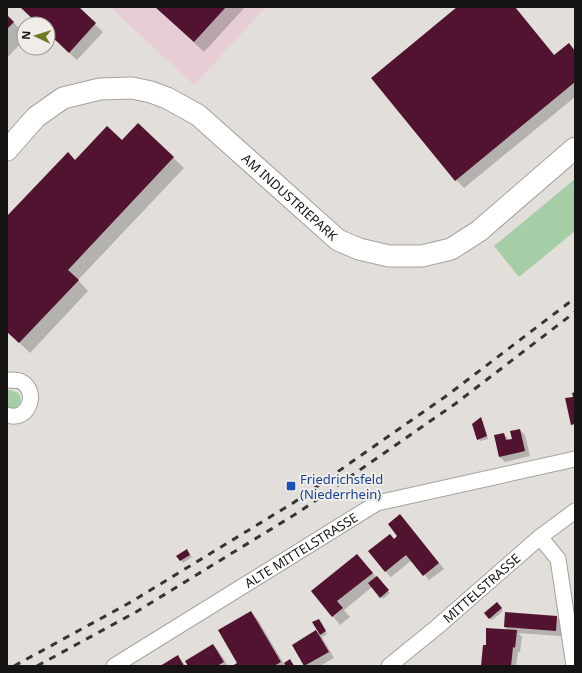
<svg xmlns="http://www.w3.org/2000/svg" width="582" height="673" font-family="'Noto Sans',sans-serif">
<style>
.commercial{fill:#e7ced6}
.green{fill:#a5cea7}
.shadow{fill:#0003}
.building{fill:#521330}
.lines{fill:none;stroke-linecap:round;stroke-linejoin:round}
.street-casing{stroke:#a5a29d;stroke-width:17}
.secondary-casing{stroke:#a5a29d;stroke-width:23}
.street{stroke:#fff;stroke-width:15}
.secondary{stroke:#fff;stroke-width:21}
.rail{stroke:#373533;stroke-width:3;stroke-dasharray:7 7;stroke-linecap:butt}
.transit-dot{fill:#1a4fb4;stroke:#f0ece7;stroke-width:1.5}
.labels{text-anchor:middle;stroke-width:4;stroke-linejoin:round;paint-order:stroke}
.street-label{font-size:13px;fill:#161513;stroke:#f0ece7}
.transit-label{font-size:13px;fill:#164399;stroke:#f0ece7;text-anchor:start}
</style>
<rect width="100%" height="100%" fill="#e2dfda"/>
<!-- commercial -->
<path class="commercial" d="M110,7H266L194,85Z"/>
<!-- green -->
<g class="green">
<path d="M575,179V231L519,277L494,246Z"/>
<path d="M7,390C19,390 25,398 17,408L12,409L7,407Z"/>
</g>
<!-- shadow -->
<g class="shadow">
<path d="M20,7H77L103,32L77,60L48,33V24H39Z"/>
<path d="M156,7H245L204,52Z"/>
<path d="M459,7H515L555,56L575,51V97L464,188L456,180L372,78Z"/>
<path d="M7,16L24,33V40L7,58Z"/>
<path d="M138,124L184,168L78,280L88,291L30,353L7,331V218L122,141Z"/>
<path d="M481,419L483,421L488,439L480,441L478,439Z"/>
<path d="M520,430L525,435L530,456L505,462L500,457L504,434L509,440L513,439Z"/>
<path d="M415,533L444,569L429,580L412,560L391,577L385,571L394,540Z"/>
<path d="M187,551L192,557L183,563L181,560Z"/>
<path d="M357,555L390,593L383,599L372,587L344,610L350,617L340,625L312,591Z"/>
<path d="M500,606L503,611L492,620L489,618Z"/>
<path d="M251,612L258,620L284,664L290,660L294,666H240Z"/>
<path d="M557,617L562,622L561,636L518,633L522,637L520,652H518L516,666H482L487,646L509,631L505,627Z"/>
<path d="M321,622L327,634L322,637L334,658L320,666H305L293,645L316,632L322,636L314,623Z"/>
<path d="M213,645L218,650L228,666H189Z"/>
<path d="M178,657L186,666H162Z"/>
</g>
<!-- building -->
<g class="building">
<path d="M20,7H79L96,23L69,53L48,33V24H38Z"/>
<path d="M155,7H226L194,42Z"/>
<path d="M457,7H515L554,55L569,43L575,51V82L455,181L371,78Z"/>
<path d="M7,15L14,22L7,29Z"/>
<path d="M138,123L174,157L68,270L79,280L19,343L7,332V216L68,152L75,160L107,126L122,140Z"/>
<path d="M575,392V424L571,425L565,398L573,397L572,393Z"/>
<path d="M481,417L487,436L477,440L472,424Z"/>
<path d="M520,429L525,451L499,457L494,435L504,433L506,440L512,439L510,431Z"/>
<path d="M400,514L439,563L423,576L406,555L385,572L368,551L390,534L394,539L397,536L388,524Z"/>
<path d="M187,549L190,555L180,561L176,556Z"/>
<path d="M357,554L373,573L337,601L343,608L332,617L311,591Z"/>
<path d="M377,576L389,590L380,598L368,583Z"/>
<path d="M497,602L502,608L489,619L484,613Z"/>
<path d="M251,611L281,662L274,666H232L237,663L218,630Z"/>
<path d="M505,612L557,616L556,631L504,627Z"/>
<path d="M319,619L326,631L320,635L312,622Z"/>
<path d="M486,628L517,630L515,648L513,647L511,666H481L483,645H486Z"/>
<path d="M316,630L329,652L304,666L292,645Z"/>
<path d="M213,644L224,662L217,666H188L185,661Z"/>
<path d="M178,655L184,666H160Z"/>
<path d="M290,659L294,666H286L284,663Z"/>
</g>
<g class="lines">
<!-- street casing -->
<g class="street-casing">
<g id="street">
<path d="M7,380C11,380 16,380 20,381C40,390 29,423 7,415"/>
<path d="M540,537L558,559L574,666"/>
<path id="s1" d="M114,666L377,503L575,459"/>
<path id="s2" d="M389,666L437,627L540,537L575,511"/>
</g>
</g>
<!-- secondary casing -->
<g class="secondary-casing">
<g id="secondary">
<path id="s3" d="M7,150L36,117L63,98L100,89L132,88L151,92L167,98L198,115L338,240L359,249L389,256H422L451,249L479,231L575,148"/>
</g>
</g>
<!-- street -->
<use href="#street" class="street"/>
<!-- secondary -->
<use href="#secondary" class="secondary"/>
<!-- rail -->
<g class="rail">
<path d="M14,666L131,602L293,503L449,394L575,298"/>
<path d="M37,666L136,612L299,512L455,404L575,312"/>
</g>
</g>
<!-- markers -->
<rect class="transit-dot" x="286" y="481" width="10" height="10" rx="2"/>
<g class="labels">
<!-- street labels -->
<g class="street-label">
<text dy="5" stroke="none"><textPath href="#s3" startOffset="342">AM INDUSTRIEPARK</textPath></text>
<text dy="5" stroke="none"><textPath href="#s1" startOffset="220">ALTE MITTELSTRASSE</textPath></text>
<text dy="5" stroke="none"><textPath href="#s2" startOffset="121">MITTELSTRASSE</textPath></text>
</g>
<!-- transit labels -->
<g class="transit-label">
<text x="300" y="484">Friedrichsfeld<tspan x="300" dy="15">(Niederrhein)</tspan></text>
</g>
</g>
<!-- border -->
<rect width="582" height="673" fill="none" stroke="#161513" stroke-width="16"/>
<!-- north arrow -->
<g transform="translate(36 36) rotate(274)"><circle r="19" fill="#f0ece7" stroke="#999692"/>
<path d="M0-3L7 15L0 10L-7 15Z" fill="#6e7924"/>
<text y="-6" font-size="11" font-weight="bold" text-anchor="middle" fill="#161513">N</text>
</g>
</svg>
